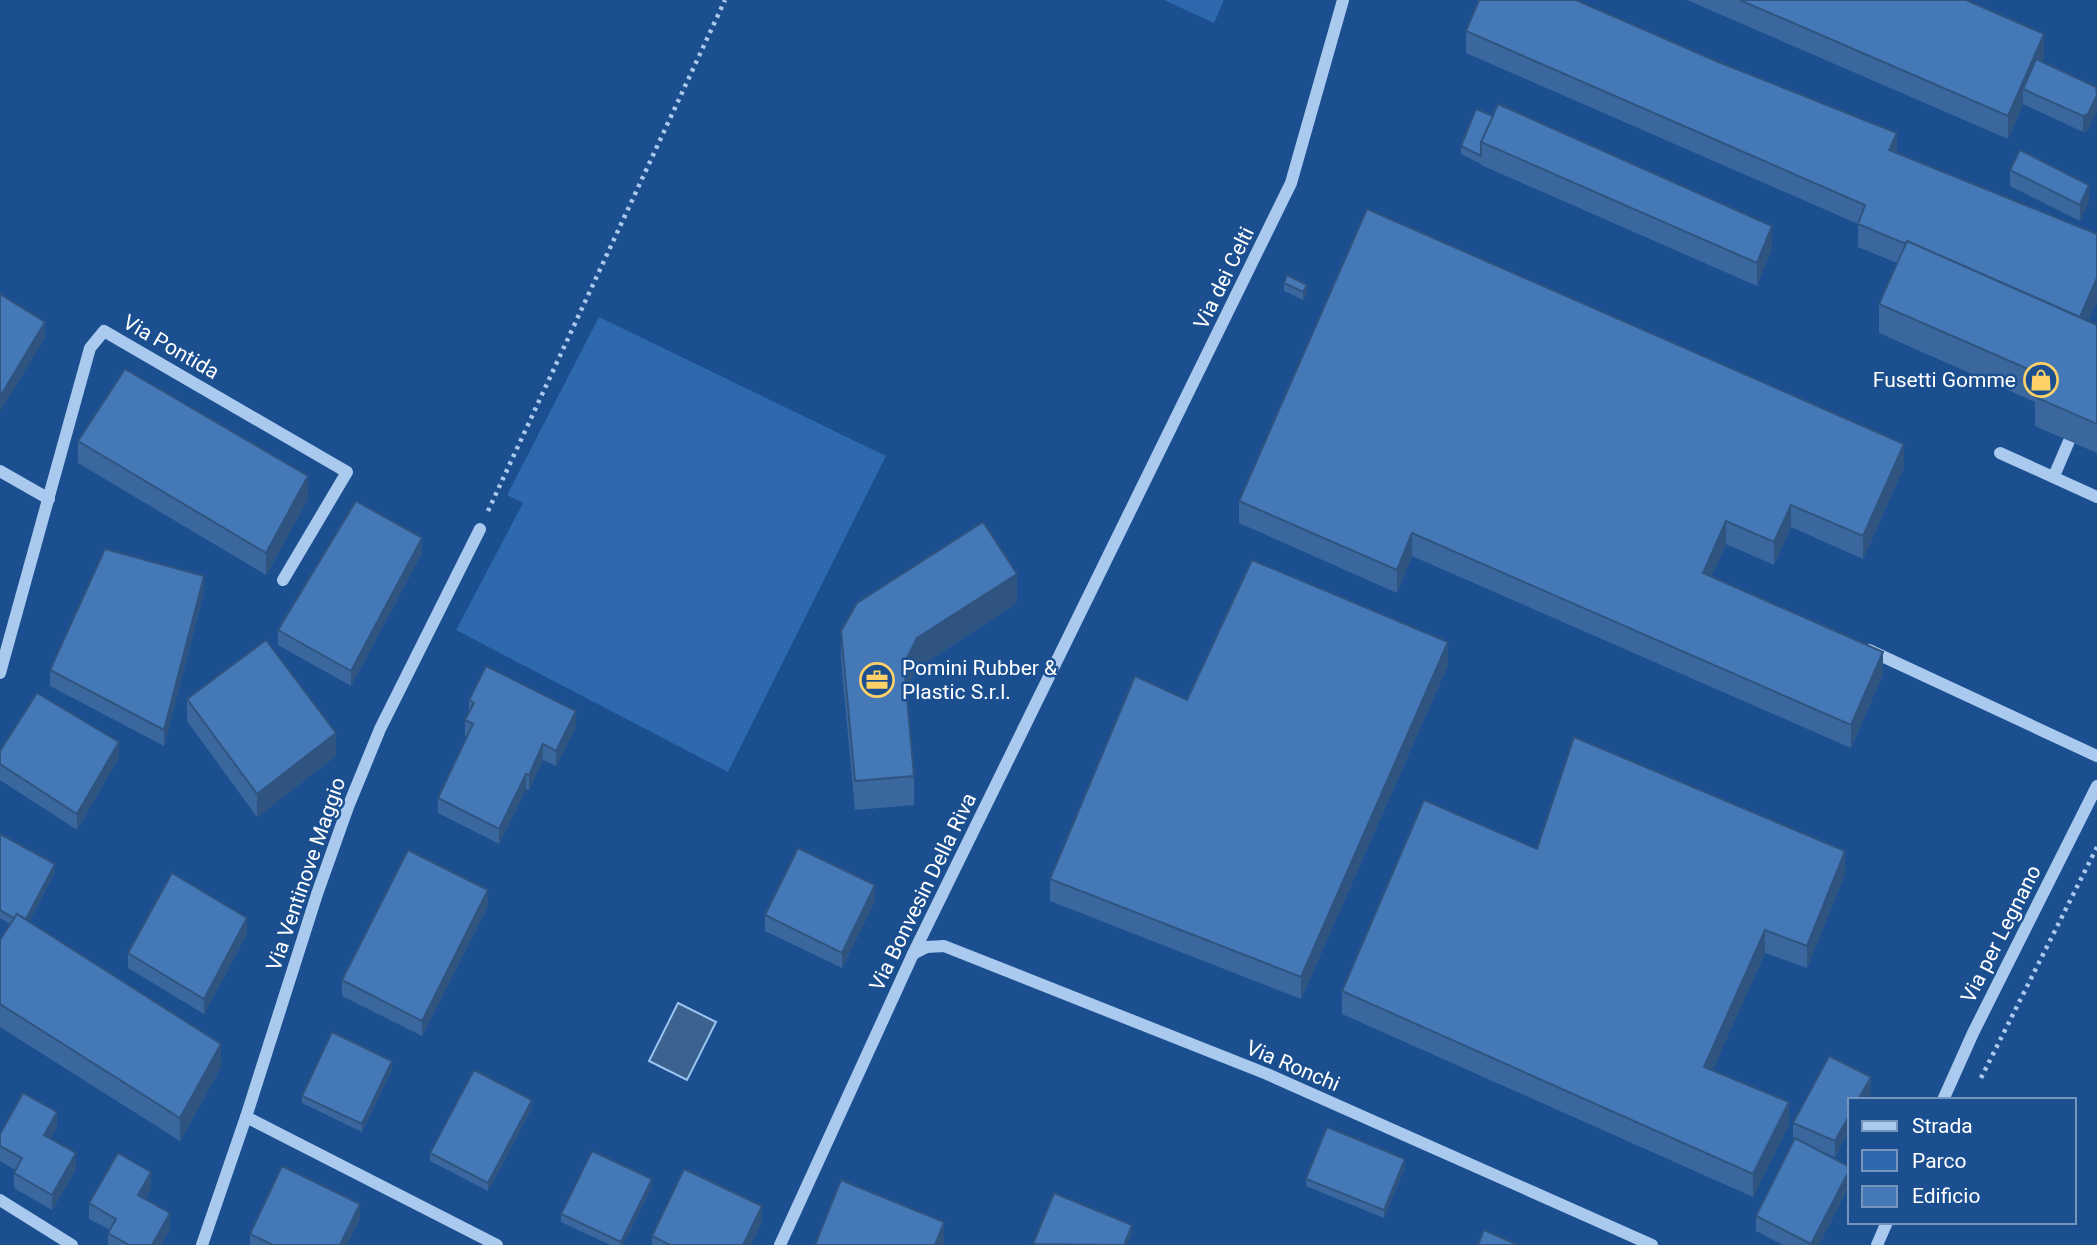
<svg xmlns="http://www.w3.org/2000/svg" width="2097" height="1245" font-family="Roboto,sans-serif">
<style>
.green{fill:#2e69ad}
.water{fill:#3c6290;stroke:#9cc4f0;stroke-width:2}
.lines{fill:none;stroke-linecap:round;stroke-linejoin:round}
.path{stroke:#a9c9ee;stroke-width:4.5;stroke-dasharray:3.5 5;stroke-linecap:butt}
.minor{stroke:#a9c9ee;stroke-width:12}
.wall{fill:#3a679d}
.shaded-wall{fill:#305480}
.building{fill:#4478b7;stroke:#305480;stroke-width:2}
.labels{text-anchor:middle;stroke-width:5;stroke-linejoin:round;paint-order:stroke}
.street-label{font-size:21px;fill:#fff;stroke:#1b4f8f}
.poi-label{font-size:21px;fill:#fff;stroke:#1b4f8f;text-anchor:end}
</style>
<rect width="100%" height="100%" fill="#1b4f8f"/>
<!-- green -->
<g class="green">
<path d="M1164,0H1224L1214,23Z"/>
<path d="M599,317L886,456L728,772L456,630L523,503L507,495Z"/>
</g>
<!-- water -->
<path class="water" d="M678,1003L716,1022L687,1080L649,1061Z"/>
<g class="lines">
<!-- path -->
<g class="path">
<path d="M488,511L725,0"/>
<path d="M1981,1078L2097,847"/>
</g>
<!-- minor -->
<g class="minor">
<path d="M2000,453L2097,497"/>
<path d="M0,471L49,499"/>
<path d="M2054,476L2069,441"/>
<path d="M1869,650L2097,756"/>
<path d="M0,673L90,348L104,331L347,472L283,580"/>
<path d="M913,954L927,947L944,946L1267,1074L1652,1245"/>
<path d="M1943,1100L1973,1033L2097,786"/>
<path d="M246,1117L497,1245"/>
<path d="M0,1200L72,1245"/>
<path d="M202,1245L246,1117L317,894L348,807L380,729L480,529"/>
<path d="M780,1245L913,954L1291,183L1343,0"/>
<path d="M1877,1245L1887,1222"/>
</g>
</g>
<!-- wall -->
<g class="wall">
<path d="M1687,0H1966L2044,57L2042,61L2097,90V110L2088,130L2083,132L2023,104L2008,139Z"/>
<path d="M1466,31L1897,153L2097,234V301L2088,321L2097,325V453L2035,426V402L1879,333V304L1897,263L1858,247V224L1466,53Z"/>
<path d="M1476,109L1772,248L1757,286L1481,165V164L1461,154V146Z"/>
<path d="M2010,170L2089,201L2080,221L2010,186Z"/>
<path d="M1284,283L1307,293L1303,300L1284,291Z"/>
<path d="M78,441L308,499L266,575L78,463Z"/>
<path d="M1904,467L1863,559L1791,527L1774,565L1726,544L1711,577L1883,674L1851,748L1412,556L1397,593L1239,523V501Z"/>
<path d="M422,553L351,686L278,645V630Z"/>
<path d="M204,592L164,746L50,686V670Z"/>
<path d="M1017,603L917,668L907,688L914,776V805L855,810L841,660V631Z"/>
<path d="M1448,665L1301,999L1050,901V879L1187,700Z"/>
<path d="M187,699L336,756L257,817L187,721Z"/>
<path d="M469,700L576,727L556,766L543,760L529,790L526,789L499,844L438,813V798L467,737L465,736V720L469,712Z"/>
<path d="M0,751L119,757L77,830L0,780Z"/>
<path d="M0,834L55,872L29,921L221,1067L180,1141L0,1027V940L10,924L0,918Z"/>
<path d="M1537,849L1845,874L1807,968L1765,953L1712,1070L1789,1125L1753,1197L1342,1014V991Z"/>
<path d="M875,901L842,968L765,931V915Z"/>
<path d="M488,906L422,1036L342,996V980Z"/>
<path d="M247,934L204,1014L128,968V953Z"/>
<path d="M1829,1056L1871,1077V1092L1867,1100H1850V1129L1835,1157L1807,1145L1850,1167V1184L1819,1245H1783L1756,1231V1216L1795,1139L1793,1138V1123Z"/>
<path d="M392,1069L362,1132L302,1103V1096Z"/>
<path d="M532,1108L488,1191L430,1161V1153Z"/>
<path d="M57,1127L50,1139L76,1169L52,1210L14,1188V1173L15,1170L0,1161V1134Z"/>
<path d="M1405,1167L1384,1218L1306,1186V1179Z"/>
<path d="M652,1187L623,1245H610L561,1222V1214Z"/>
<path d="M151,1188L145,1199L170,1229L161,1245H108V1233L110,1230L89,1219V1203Z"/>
<path d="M360,1219L347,1245H250V1234Z"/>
<path d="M762,1221L751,1245H652V1236Z"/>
</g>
<!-- shaded-wall -->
<g class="shaded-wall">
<path d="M2044,34V57L2029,91L2023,89V104L2008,139V116Z"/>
<path d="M2097,95V110L2088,130L2083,132V116Z"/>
<path d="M1897,133V155L1889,150Z"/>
<path d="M2089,185V201L2080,221V205Z"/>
<path d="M1772,226V248L1757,286V263Z"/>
<path d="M2097,278V301L2080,340V317Z"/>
<path d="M1307,285V293L1303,300V292Z"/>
<path d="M45,322V338L0,412V397Z"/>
<path d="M1904,444V467L1863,559V536Z"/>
<path d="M308,476V499L266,575V553Z"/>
<path d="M1791,505V527L1774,565V542Z"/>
<path d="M1726,521V544L1703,596V573Z"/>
<path d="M1412,533V556L1397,593V570Z"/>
<path d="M422,538V553L351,686V671Z"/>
<path d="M1017,574V603L917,668L904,693V664L917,638Z"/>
<path d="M204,576V592L164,746V730Z"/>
<path d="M1448,642V665L1301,999V977Z"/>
<path d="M1883,652V674L1851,748V725Z"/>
<path d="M576,711V727L556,766V751Z"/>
<path d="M336,733V756L257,817V794Z"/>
<path d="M119,742V757L77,830V814Z"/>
<path d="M543,744V760L529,790V775Z"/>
<path d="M526,774V789L499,844V829Z"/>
<path d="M1845,851V874L1807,968V946Z"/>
<path d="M55,864V872L24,932V924Z"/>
<path d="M875,885V901L842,968V953Z"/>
<path d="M488,890V906L422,1036V1021Z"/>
<path d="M247,918V934L204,1014V999Z"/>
<path d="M1765,930V953L1704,1090V1067Z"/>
<path d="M221,1044V1067L180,1141V1118Z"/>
<path d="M392,1061V1069L362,1132V1124Z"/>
<path d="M1871,1077V1092L1867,1100H1858Z"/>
<path d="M532,1100V1108L488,1191V1183Z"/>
<path d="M1789,1102V1125L1753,1197V1174Z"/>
<path d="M57,1112V1127L44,1150V1135Z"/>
<path d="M1850,1114V1129L1835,1157V1141Z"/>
<path d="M76,1153V1169L52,1210V1195Z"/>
<path d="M1405,1159V1167L1384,1218V1210Z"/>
<path d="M1850,1169V1184L1819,1245H1811Z"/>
<path d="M151,1172V1188L138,1211V1195Z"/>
<path d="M652,1179V1187L623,1245H621V1242Z"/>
<path d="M360,1204V1219L347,1245H340Z"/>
<path d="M762,1206V1221L751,1245H743Z"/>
<path d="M170,1213V1229L161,1245H152Z"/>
<path d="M944,1222V1245H935Z"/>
<path d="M1132,1225V1233L1127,1245H1124Z"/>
</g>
<!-- building -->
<g class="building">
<path d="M1479,0H1576L1716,61L1897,133L1889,150L2097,234V278L2080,317L1907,241L1906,244L1858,224L1865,205L1466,31Z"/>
<path d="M1740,0H1966L2044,34L2008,116Z"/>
<path d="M2036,59L2096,87L2097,95L2088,114L2083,116L2023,89Z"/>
<path d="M1498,104L1772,226L1757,263L1481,142Z"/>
<path d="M1476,109L1493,116L1481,142V156L1461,146Z"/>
<path d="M2020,150L2089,185L2080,205L2010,170Z"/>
<path d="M1367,209L1904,444L1863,536L1791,505L1774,542L1726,521L1703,573L1883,652L1851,725L1412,533L1397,570L1239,501Z"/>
<path d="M1907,241L2097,325V424L2035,397L2044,376L1879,304Z"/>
<path d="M1287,275L1307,285L1303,292L1284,283Z"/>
<path d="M0,294L45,322L0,397Z"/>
<path d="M125,369L308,476L266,553L78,441Z"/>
<path d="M356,501L422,538L351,671L278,630Z"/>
<path d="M983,522L1017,574L917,638L904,664L914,776L855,781L841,631L857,603Z"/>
<path d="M105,549L204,576L164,730L50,670Z"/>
<path d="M1252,560L1448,642L1301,977L1050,879L1135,676L1187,700Z"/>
<path d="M266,640L336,733L257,794L187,699Z"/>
<path d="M486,666L576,711L556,751L543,744L529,775L526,774L499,829L438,798L473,724L465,720L474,703L469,700Z"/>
<path d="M37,693L119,742L77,814L0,764V751Z"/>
<path d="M1574,737L1845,851L1807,946L1765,930L1704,1067L1789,1102L1753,1174L1342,991L1424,800L1537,849Z"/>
<path d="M0,834L55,864L26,919L17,914L14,918L0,910Z"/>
<path d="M798,848L875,885L842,953L765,915Z"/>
<path d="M408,850L488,890L422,1021L342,980Z"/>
<path d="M172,873L247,918L204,999L128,953Z"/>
<path d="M17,914L221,1044L180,1118L0,1004V940Z"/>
<path d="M332,1032L392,1061L362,1124L302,1096Z"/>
<path d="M1829,1056L1871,1077L1858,1100H1850V1114L1835,1141L1793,1123Z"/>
<path d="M474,1070L532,1100L488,1183L430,1153Z"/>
<path d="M23,1093L57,1112L44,1135L76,1153L52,1195L14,1173L22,1158L0,1146V1134Z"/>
<path d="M1327,1127L1405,1159L1384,1210L1306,1179Z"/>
<path d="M1795,1138L1850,1167V1169L1811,1244L1756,1216Z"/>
<path d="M592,1151L652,1179L621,1242L561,1214Z"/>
<path d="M118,1153L151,1172L138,1195L170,1213L152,1245H129L108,1233L116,1219L89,1203Z"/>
<path d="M282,1166L360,1204L340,1245H273L250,1234Z"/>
<path d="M684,1169L762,1206L743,1245H670L652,1236Z"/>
<path d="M841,1180L944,1222L935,1245H815Z"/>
<path d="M1054,1193L1132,1225L1124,1245L1033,1244Z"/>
<path d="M1484,1230L1518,1245H1478Z"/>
</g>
<!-- icons -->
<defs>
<g id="shop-ring" transform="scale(1.75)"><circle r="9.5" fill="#1b4f8f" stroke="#ffd166" stroke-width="1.5"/><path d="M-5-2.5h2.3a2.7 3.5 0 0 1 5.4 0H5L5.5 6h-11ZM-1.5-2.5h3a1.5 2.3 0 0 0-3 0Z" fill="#ffd166"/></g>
<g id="office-ring" transform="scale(1.75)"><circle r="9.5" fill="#1b4f8f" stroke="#ffd166" stroke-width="1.5"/><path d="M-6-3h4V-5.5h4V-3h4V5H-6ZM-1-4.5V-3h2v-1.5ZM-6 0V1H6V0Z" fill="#ffd166"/></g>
</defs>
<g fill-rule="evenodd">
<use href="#shop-ring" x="2041" y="380"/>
<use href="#office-ring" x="877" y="680"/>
</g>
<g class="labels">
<!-- street labels -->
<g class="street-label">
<text transform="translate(1224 278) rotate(-64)" y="7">Via dei Celti</text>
<text transform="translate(171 347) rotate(30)" y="7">Via Pontida</text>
<text transform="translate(306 874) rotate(-71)" y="7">Via Ventinove Maggio</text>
<text transform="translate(923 892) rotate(-64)" y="7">Via Bonvesin Della Riva</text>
<text transform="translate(2001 934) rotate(-63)" y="7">Via per Legnano</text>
<text transform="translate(1293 1066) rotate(23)" y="7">Via Ronchi</text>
</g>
<!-- poi labels -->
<g class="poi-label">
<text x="2016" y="387">Fusetti Gomme</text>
<text x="902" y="675" text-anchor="start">Pomini Rubber &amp;<tspan x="902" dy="24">Plastic S.r.l.</tspan></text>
</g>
</g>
<!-- legend -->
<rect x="1848" y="1098" width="228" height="126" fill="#1b4f8f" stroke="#7695bc" stroke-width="2"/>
<rect x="1862" y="1121" width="35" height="10" fill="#a9c9ee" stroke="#7695bc" stroke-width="2"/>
<text x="1912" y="1133" font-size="21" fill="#ffffff">Strada</text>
<rect x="1862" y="1150" width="35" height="21" fill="#2e69ad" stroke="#7695bc" stroke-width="2"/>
<text x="1912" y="1168" font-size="21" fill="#ffffff">Parco</text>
<rect x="1862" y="1186" width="35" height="21" fill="#4478b7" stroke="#7695bc" stroke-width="2"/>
<text x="1912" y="1203" font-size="21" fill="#ffffff">Edificio</text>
</svg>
